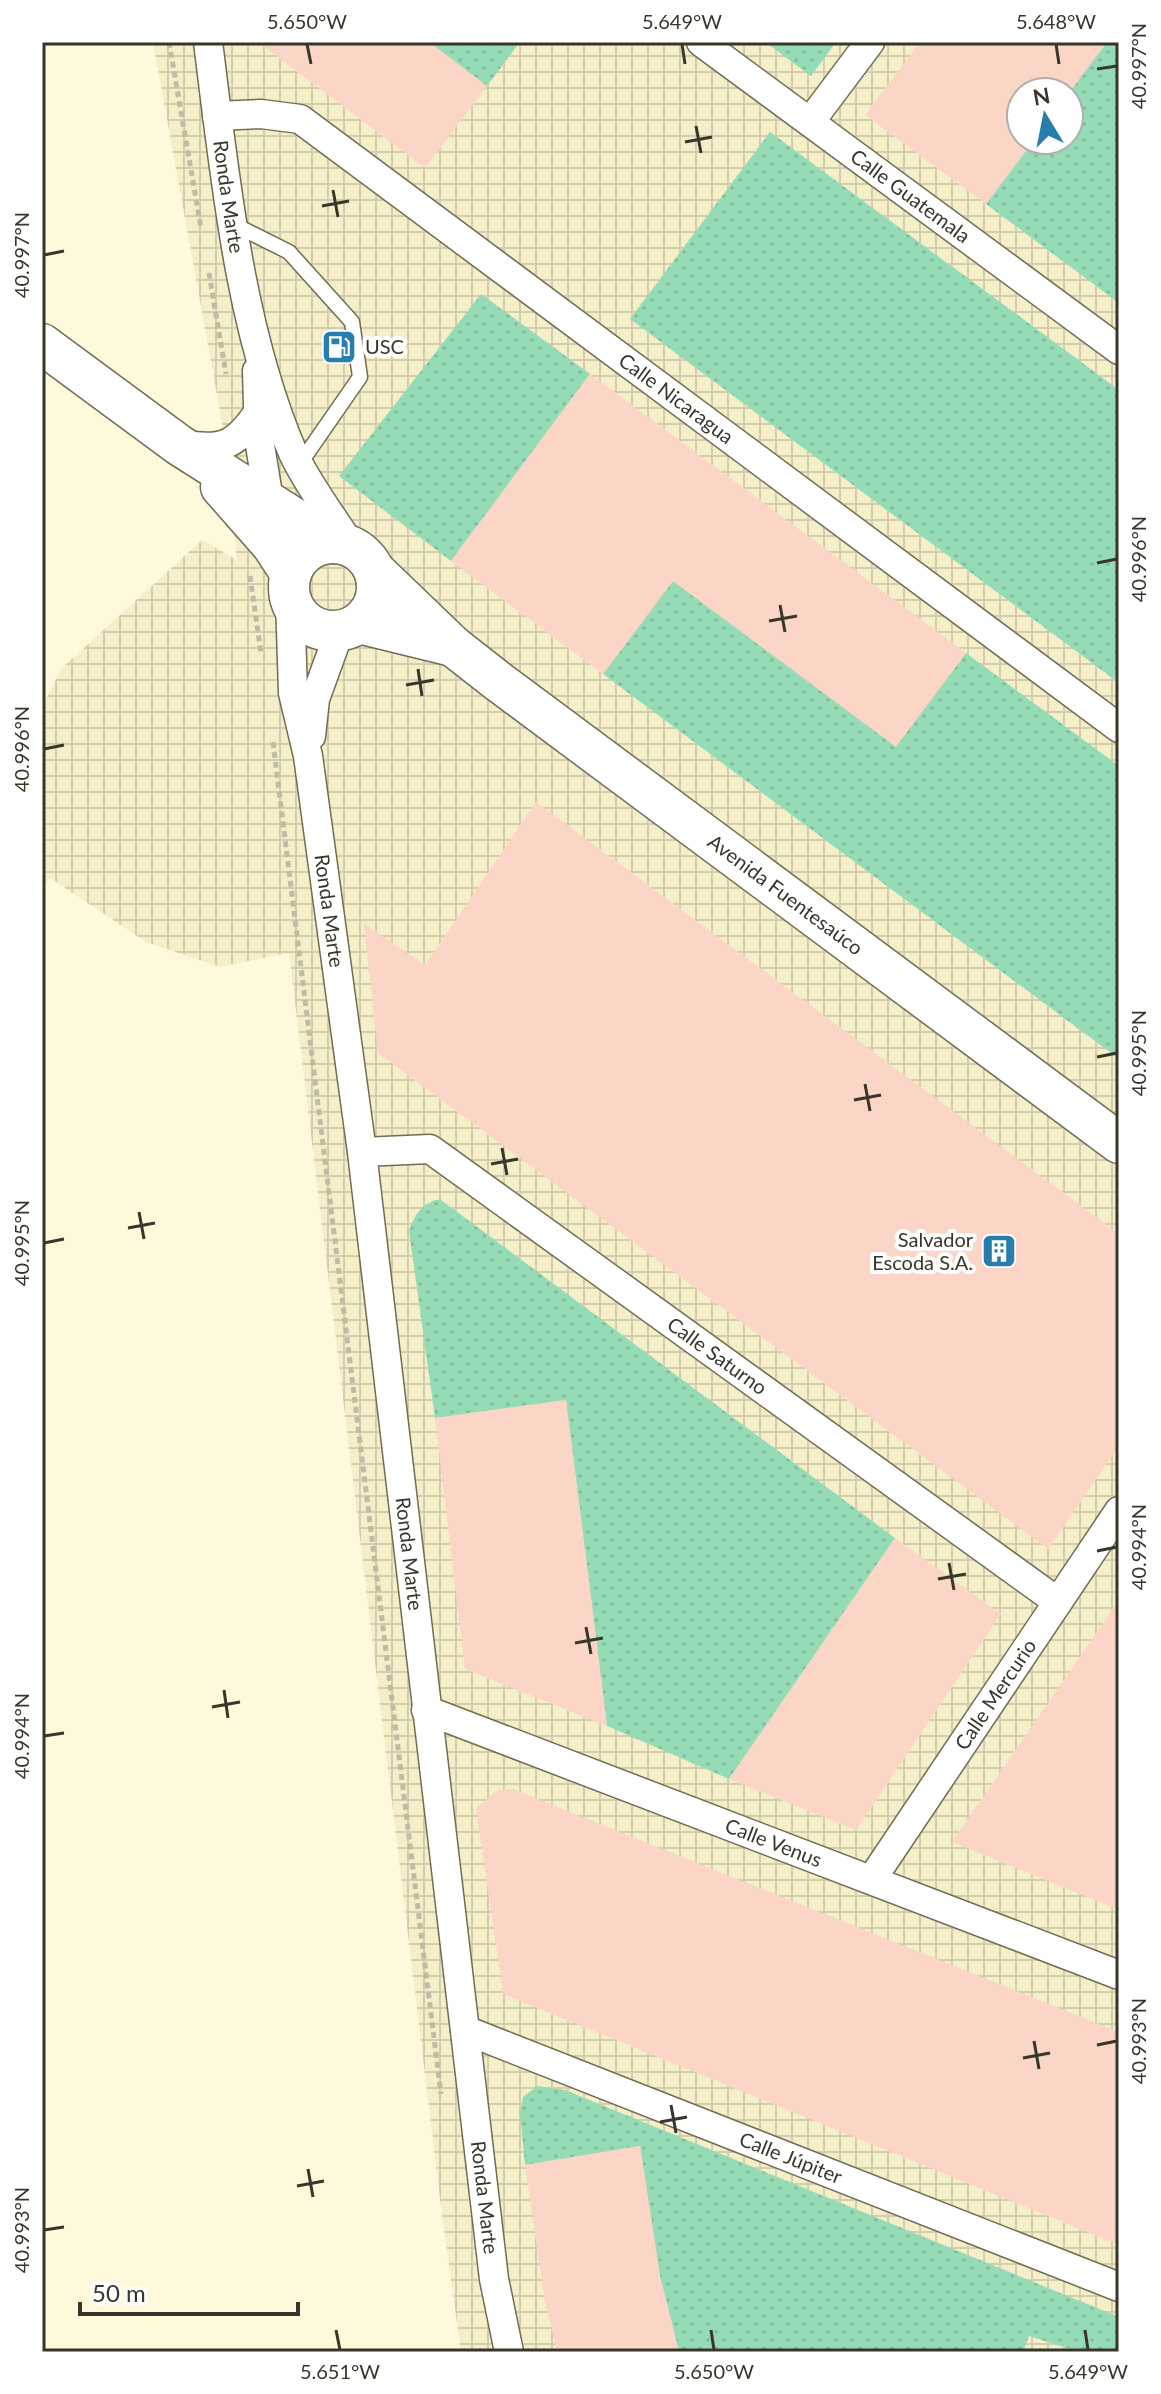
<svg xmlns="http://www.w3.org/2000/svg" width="1161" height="2394" font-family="Lato,sans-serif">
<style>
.industrial{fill:url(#industrial-grid);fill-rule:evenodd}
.grass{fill:url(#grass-dots)}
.building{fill:#fbd5c5}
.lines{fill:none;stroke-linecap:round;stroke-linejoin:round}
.lane-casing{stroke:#716c52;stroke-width:17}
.street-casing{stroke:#716c52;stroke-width:31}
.secondary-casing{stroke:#716c52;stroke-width:43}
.path{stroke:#c0bca4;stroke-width:5;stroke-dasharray:6 4;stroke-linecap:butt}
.lane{stroke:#fff;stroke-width:14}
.street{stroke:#fff;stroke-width:28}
.secondary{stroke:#fff;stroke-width:40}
.ticks{fill:none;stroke:#38362b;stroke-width:3}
.labels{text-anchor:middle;stroke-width:8;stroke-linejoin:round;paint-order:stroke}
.street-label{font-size:20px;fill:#38362b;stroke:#fff}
.poi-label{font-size:20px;fill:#38362b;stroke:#fff;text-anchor:start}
.neatline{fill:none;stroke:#38362b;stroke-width:3}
.ticks-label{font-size:20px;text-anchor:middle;fill:#38362b}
</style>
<defs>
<pattern id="industrial-grid" width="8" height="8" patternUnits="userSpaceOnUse" patternTransform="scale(2)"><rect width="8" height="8" fill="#f5efc9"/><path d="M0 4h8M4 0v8" fill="none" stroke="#d3cead"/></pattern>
<pattern id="grass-dots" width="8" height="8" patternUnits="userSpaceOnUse" patternTransform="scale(2)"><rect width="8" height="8" fill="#95dcb6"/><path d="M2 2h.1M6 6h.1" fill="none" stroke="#81bd9d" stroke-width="1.8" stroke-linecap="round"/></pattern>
</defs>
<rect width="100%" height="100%" fill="#fef9db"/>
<!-- industrial -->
<path class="industrial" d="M153,42H1119V2352H461L442,2215L289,953L220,967L146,942L50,878L42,888V706L62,668L202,540L237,560L222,422ZM1021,92H1069V140H1021Z"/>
<!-- grass -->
<g class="grass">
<path d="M429,42H520L487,86Z"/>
<path d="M765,42H836L811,76Z"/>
<path d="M1107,42H1119V303L986,204L1034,140H1069V93Z"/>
<path d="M770,132L1119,390V683L630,319Z"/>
<path d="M481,294L590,374L451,561L339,476Z"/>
<path d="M673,581L896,746L966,653L1119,766V1059L603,674Z"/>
<path d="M435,1200H441L895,1538L729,1779L607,1726L566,1400L435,1418L409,1231C415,1215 419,1207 435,1200Z"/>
<path d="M537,2086L565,2090L1119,2317V2352H1079L1029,2336L1023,2352H679L660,2276L640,2146L525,2165L520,2113L523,2097Z"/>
</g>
<!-- building -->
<g class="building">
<path d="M258,42H429L487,86L425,168Z"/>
<path d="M920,42H1107L1069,92H1021V140H1034L986,204L865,115Z"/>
<path d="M590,374L966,653L896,747L673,581L603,674L451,561Z"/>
<path d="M536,802L1119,1234V1446L1048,1549L378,1053L364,924L425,965Z"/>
<path d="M566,1400L588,1573L607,1726L465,1669L435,1418Z"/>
<path d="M895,1538L1001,1614L856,1830L729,1779Z"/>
<path d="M1119,1600V1910L952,1842Z"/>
<path d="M513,1789L1119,2032V2245L503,1994L476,1808L498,1790Z"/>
<path d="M640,2146L660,2276L679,2352H557L544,2296L525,2165Z"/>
</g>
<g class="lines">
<!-- lane casing -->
<g class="lane-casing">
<path id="lane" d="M233,224L289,252L352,322L360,377L299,465"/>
</g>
<!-- street casing -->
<g class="street-casing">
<g id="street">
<path id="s1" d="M208,42C225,176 239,328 293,453C308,485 332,516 351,546"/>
<path id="s2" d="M701,42L1119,350"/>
<path id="s3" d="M217,116L261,114L300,119L1119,728"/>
<path d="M810,122L870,42"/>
<path d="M257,371L259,439L271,513"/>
<path d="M181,445C221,449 233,449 257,414"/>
<path id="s4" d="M290,598L293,693L308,756L362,1152L494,2279L509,2352"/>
<path d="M311,736L315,699L340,630"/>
<path id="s5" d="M362,1152L430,1149L1058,1602"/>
<path id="s6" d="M426,1710L1119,1975"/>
<path id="s7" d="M872,1879L1119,1511"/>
<path id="s8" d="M465,2030L1119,2287"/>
</g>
</g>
<!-- secondary casing -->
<g class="secondary-casing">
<g id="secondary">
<path d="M42,344L179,445L333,543"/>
<path d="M221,487L272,545L291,574"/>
<circle cx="333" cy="587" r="44"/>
<path id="s9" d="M376,572L453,646L499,682L1119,1143"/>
<path d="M359,623L453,646"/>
</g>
</g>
<!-- path -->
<g class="path">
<path d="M169,42L201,228"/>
<path d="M209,273L226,374"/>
<path d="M250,576L261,653"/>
<path d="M273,742L441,2094"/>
</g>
<!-- lane -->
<use href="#lane" class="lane"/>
<!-- street -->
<use href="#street" class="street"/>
<!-- secondary -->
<use href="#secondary" class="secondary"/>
</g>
<!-- ticks -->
<path class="ticks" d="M307,44L311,64M682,44L685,64M1056,44L1059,64M1097,69L1117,66M696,126L701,153M685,142L712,137M333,190L338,217M322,206L349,201M44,255L64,251M1097,563L1117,559M780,605L785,632M769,621L797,616M418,669L422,696M406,685L434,680M44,749L64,745M1097,1057L1117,1053M865,1084L870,1111M854,1100L881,1095M502,1148L507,1175M491,1164L518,1159M139,1212L144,1239M128,1228L155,1223M44,1243L64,1239M1097,1551L1117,1547M949,1563L954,1590M938,1579L966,1574M586,1627L591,1654M575,1643L603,1638M224,1690L228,1718M212,1707L240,1702M44,1736L64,1733M1034,2041L1039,2069M1097,2045L1117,2041M1023,2058L1050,2053M671,2105L676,2133M660,2122L687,2117M308,2169L313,2197M297,2186L324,2181M44,2230L64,2227M336,2330L340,2350M711,2330L714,2350M1085,2330L1088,2350"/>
<!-- icons -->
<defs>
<g id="fuel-square" transform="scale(1.8)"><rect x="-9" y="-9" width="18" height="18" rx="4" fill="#277ead" stroke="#fff"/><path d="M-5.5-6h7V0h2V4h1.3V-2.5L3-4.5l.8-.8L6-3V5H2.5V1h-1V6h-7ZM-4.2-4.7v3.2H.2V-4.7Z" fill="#fff"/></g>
<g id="building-square" transform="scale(1.8)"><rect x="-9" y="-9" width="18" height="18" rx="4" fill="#277ead" stroke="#fff"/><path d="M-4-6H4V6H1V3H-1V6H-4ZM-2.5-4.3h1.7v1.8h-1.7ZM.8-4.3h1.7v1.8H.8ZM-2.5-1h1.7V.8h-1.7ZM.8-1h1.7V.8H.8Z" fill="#fff"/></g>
</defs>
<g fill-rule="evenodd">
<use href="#fuel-square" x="339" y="347"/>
<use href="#building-square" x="999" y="1251"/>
</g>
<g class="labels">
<!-- street labels -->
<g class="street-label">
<text dy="7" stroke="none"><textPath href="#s1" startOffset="156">Ronda Marte</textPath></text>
<text dy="7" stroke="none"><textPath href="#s2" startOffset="260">Calle Guatemala</textPath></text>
<text dy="7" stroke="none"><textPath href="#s3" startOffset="552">Calle Nicaragua</textPath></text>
<text dy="7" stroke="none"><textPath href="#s9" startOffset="522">Avenida Fuentesaúco</textPath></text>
<text dy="7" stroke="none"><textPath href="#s4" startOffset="316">Ronda Marte</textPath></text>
<text dy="7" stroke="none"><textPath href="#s5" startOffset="422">Calle Saturno</textPath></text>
<text dy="7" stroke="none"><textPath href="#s4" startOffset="964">Ronda Marte</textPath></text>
<text dy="7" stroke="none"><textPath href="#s7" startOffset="222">Calle Mercurio</textPath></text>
<text dy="7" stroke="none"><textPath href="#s6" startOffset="372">Calle Venus</textPath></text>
<text dy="7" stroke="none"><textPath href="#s8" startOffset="350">Calle Júpiter</textPath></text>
<text dy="7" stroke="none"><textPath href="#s4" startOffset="1612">Ronda Marte</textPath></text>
</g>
<!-- poi labels -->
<g class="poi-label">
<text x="365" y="354">USC</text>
<text x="973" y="1247" text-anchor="end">Salvador<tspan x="973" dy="23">Escoda S.A.</tspan></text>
</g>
</g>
<!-- border -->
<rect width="1161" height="2394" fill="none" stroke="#ffffff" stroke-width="88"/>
<!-- north arrow -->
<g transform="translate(1045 116) rotate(350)"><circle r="38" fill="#ffffff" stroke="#afafaa" stroke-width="2"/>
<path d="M0-6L14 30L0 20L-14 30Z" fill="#277ead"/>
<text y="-12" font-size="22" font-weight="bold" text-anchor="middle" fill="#38362b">N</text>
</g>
<!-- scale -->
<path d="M80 2302v12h218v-12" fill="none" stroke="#38362b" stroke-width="4"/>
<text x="92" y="2302" font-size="24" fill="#38362b" stroke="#ffffff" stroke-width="6" paint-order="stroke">50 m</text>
<rect x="44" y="44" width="1073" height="2306" class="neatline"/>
<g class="ticks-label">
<text x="307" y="29">5.650°W</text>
<text x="682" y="29">5.649°W</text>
<text x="1056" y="29">5.648°W</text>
<text transform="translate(1139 66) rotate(-90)" y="7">40.997°N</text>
<text transform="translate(22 255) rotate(-90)" y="7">40.997°N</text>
<text transform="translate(1139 559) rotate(-90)" y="7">40.996°N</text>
<text transform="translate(22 749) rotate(-90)" y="7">40.996°N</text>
<text transform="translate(1139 1053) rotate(-90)" y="7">40.995°N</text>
<text transform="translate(22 1243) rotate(-90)" y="7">40.995°N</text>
<text transform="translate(1139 1547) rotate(-90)" y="7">40.994°N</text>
<text transform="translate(22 1736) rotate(-90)" y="7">40.994°N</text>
<text transform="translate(1139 2041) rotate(-90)" y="7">40.993°N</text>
<text transform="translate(22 2230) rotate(-90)" y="7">40.993°N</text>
<text x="340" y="2379">5.651°W</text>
<text x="714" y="2379">5.650°W</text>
<text x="1088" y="2379">5.649°W</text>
</g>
</svg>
